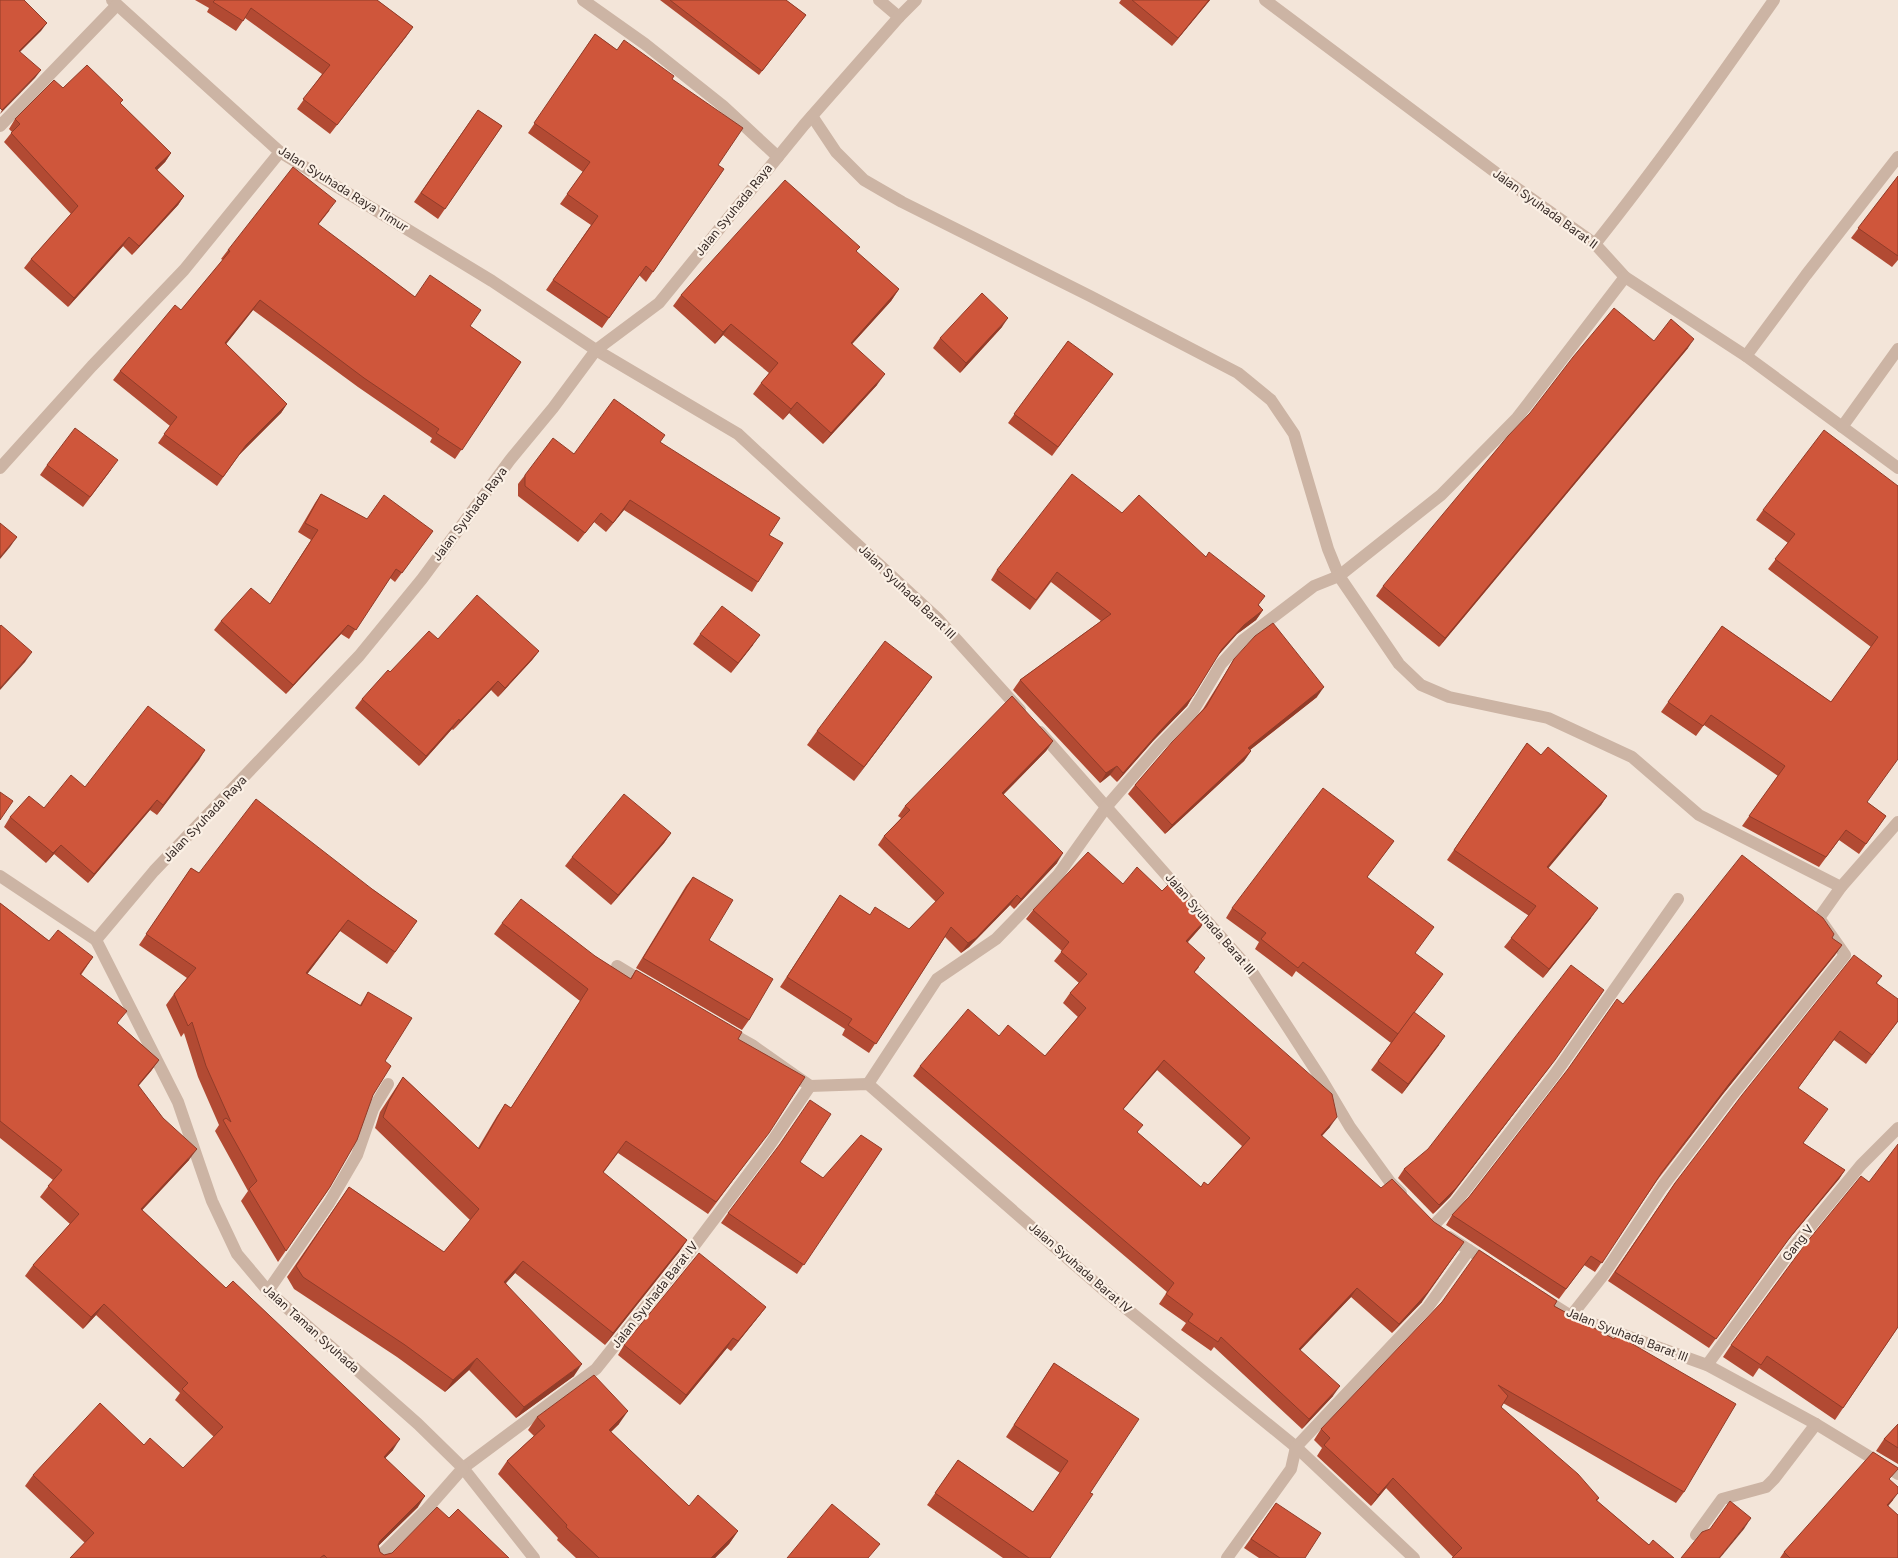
<svg xmlns="http://www.w3.org/2000/svg" width="1898" height="1558" font-family="Inter,sans-serif">
<style>
.lines{fill:none;stroke-linecap:round;stroke-linejoin:round}
.service{stroke:#ccb4a4;stroke-width:12}
.minor{stroke:#ccb4a4;stroke-width:12}
.tertiary{stroke:#ccb4a4;stroke-width:12}
.wall{fill:#b24a33;fill-rule:evenodd}
.shaded-wall{fill:#913c29}
.building{fill:#cf563b;stroke:#913c29;fill-rule:evenodd}
.labels{text-anchor:middle;stroke-width:4.5;stroke-linejoin:round;paint-order:stroke}
.street-label{font-size:12px;fill:#372a26;stroke:#fbf0e5}
</style>
<rect width="100%" height="100%" fill="#f3e5d9"/>
<g class="lines">
<!-- service -->
<g class="service">
<path d="M879,0L899,17"/>
<path d="M1696,1535L1722,1499L1766,1487L1774,1479L1816,1424"/>
</g>
<!-- minor -->
<g class="minor">
<path d="M112,0L280,152L492,281L596,350L738,434L938,619L1020,710"/>
<path d="M583,0L645,44L723,106L778,157"/>
<path d="M1265,0L1511,184L1595,244L1625,277L1746,356L1898,468"/>
<path d="M812,116L836,152L864,180L902,202L1090,296L1238,373L1271,400L1294,434L1328,549L1339,576L1399,664L1421,685L1449,697L1548,718L1632,757L1699,815L1841,887"/>
<path d="M0,126L117,5"/>
<path d="M1595,244C1658,165 1716,83 1774,0"/>
<path d="M1746,356L1806,275L1898,157"/>
<path d="M1842,427L1898,349"/>
<path d="M0,468L92,366L184,270L280,152"/>
<path d="M1040,732L1252,972L1322,1080L1350,1127L1390,1182L1401,1193"/>
<path d="M0,876L96,940"/>
<path d="M617,966L645,983"/>
<path d="M725,1030L752,1045L810,1086L868,1084L1106,1292L1296,1447L1414,1558"/>
<path d="M868,1084L937,979L996,939L1058,875L1107,806L1159,746L1193,711L1221,664L1243,640L1314,586L1339,576L1441,495L1517,418L1625,277"/>
<path d="M1433,1226L1456,1202L1555,1074L1678,899"/>
<path d="M1449,1237L1489,1263"/>
<path d="M268,1291L329,1203L357,1155L373,1109L388,1084"/>
<path d="M1541,1297L1571,1316L1707,1365L1816,1424L1898,1474"/>
<path d="M1571,1316L1604,1274L1662,1187L1729,1099L1845,955L1819,918L1841,887L1898,822"/>
<path d="M1707,1365L1791,1250L1861,1165L1898,1128"/>
<path d="M534,1558L463,1468L596,1369L688,1254L767,1149L810,1086"/>
<path d="M1227,1558L1291,1469L1296,1447L1428,1307L1469,1250"/>
</g>
<!-- tertiary -->
<path class="tertiary" d="M378,1558L426,1510L463,1468L418,1424L268,1291L237,1254L212,1201L178,1102L96,940L154,871L359,656L422,579L510,460L553,408L596,350L659,303L804,125L899,17L916,0"/>
</g>
<!-- wall -->
<g class="wall">
<path d="M195,0H377L413,27L330,134L297,109L322,74L245,18L236,31L207,12L209,8Z"/>
<path d="M660,0H786L806,15L759,75Z"/>
<path d="M1121,0H1210L1172,46L1119,3Z"/>
<path d="M595,34L617,50L672,79L718,165L724,169L646,282L639,275L602,328L546,290L591,225L560,204L583,172L528,133Z"/>
<path d="M63,88L120,104L171,153L165,162L157,170L184,196L178,205L132,255L123,246L68,307L24,268L31,259L71,214L4,142L12,132L9,129L15,119Z"/>
<path d="M478,110L502,126L438,219L414,202Z"/>
<path d="M1898,176V260L1892,267L1851,238Z"/>
<path d="M330,210L318,225L415,297L470,326L521,362L455,459L430,442L432,438L358,387L253,310L226,344L287,404L281,413L239,455L217,486L158,443L170,426L113,380L120,371L181,310L223,260L221,259L228,250Z"/>
<path d="M856,252L899,289L891,301L852,344L877,385L823,444L789,413L783,420L753,394L761,383L769,373L723,335L715,344L673,306L681,295Z"/>
<path d="M1002,327L960,373L933,348L940,338Z"/>
<path d="M1068,341L1107,382L1052,456L1008,423Z"/>
<path d="M1654,341L1688,348L1439,647L1376,596L1383,586Z"/>
<path d="M660,442L769,535L758,582L752,592L624,510L606,532L594,522L578,542L518,496V484L525,475L574,454Z"/>
<path d="M47,465L111,470L83,507L40,475Z"/>
<path d="M1898,486L1867,802L1886,816L1859,854L1839,840L1819,867L1742,826L1778,776L1704,725L1696,736L1661,712L1722,626L1831,702L1871,647L1768,569L1788,543L1756,520L1763,510Z"/>
<path d="M321,494L367,519L433,531L395,582L390,578L349,639L341,634L286,694L214,630L221,621L270,604L311,540L298,532L315,503Z"/>
<path d="M1122,513L1206,557L1259,605L1263,610L1256,620L1237,634L1218,655L1193,696L1187,706L1153,741L1117,782L1110,775L1100,783L1013,690L1020,680L1101,621L1051,582L1030,610L991,580L997,570Z"/>
<path d="M700,634L753,645L731,673L693,644Z"/>
<path d="M438,639L539,651L532,660L498,697L491,690L453,730L452,729L419,766L355,708L362,699Z"/>
<path d="M1234,659L1317,697L1250,750L1251,751L1244,761L1165,834L1128,794L1135,785L1203,709L1228,669Z"/>
<path d="M932,677L854,781L807,745L817,731Z"/>
<path d="M1053,741L1046,751L1003,795L1057,863L1014,909L1010,905L969,947L961,953L945,937L869,1053L842,1035L845,1029L780,987L840,895L870,915L909,929L936,902L878,845L884,836L901,818L898,816L905,806Z"/>
<path d="M1527,743L1541,755L1607,796L1601,805L1548,868L1591,918L1543,978L1504,947L1529,916L1447,860Z"/>
<path d="M205,750L157,815L150,810L88,883L54,854L46,863L4,827L10,817L44,808L85,787Z"/>
<path d="M671,833L664,843L611,905L565,866L572,857Z"/>
<path d="M1394,841L1367,877L1415,953L1436,984L1414,1012L1439,1045L1402,1094L1371,1070L1391,1043L1296,971L1292,977L1255,949L1259,942L1226,918L1232,908Z"/>
<path d="M191,868L199,873L372,889L417,921L387,964L340,931L307,974L360,1005L368,992L385,1061L373,1095L330,1187L278,1262L241,1201L248,1191L215,1131L219,1125L198,1077L184,1033L181,1037L166,1005L174,994L187,978L139,945Z"/>
<path d="M693,877L709,940L749,1020L742,1030L636,968L686,886Z"/>
<path d="M1123,884L1201,927L1188,942L1199,967L1194,973L1330,1127L1322,1136L1422,1302L1392,1333L1351,1297L1300,1350L1333,1396L1302,1429L1214,1347L1211,1351L1181,1330L1186,1323L1159,1304L1167,1292L913,1076L920,1066L999,1036L1045,1056L1078,1017L1063,1003L1070,993L1079,983L1054,961L1062,951L1026,919L1033,910ZM1157,1070L1242,1146L1208,1185L1201,1187L1138,1133L1123,1109Z"/>
<path d="M0,903L49,941L93,957L81,975L118,1024L159,1060L151,1071L138,1086L189,1160L142,1210L393,1450L385,1458L418,1507L378,1546L380,1552L384,1555L392,1553L449,1518L509,1558H70L85,1543L25,1486L33,1475L144,1445L183,1468L214,1437L175,1400L180,1393L96,1315L83,1329L25,1276L33,1265L70,1224L40,1197L53,1180L0,1138Z"/>
<path d="M502,923L595,956L630,979L636,970L738,1039L760,1144L708,1214L618,1153L603,1173L687,1240L679,1252L605,1345L515,1273L506,1283L574,1376L516,1418L469,1370L445,1392L397,1357L294,1289L287,1277L349,1187L444,1252L470,1220L375,1128L380,1112L395,1089L403,1077L478,1148L497,1116L505,1104L511,1108L580,1001L494,934Z"/>
<path d="M1832,938L1842,945L1835,955L1723,1094L1658,1179L1595,1272L1584,1265L1559,1299L1446,1225L1452,1215L1469,1197L1623,1004Z"/>
<path d="M1882,976L1877,983L1898,1021L1866,1064L1834,1040L1798,1088L1803,1143L1845,1170L1839,1179L1784,1245L1709,1348L1608,1281L1675,1183Z"/>
<path d="M1548,1069L1450,1197L1433,1214L1398,1178L1404,1169Z"/>
<path d="M882,1149L797,1274L721,1223L728,1213L800,1162L823,1178Z"/>
<path d="M1554,1306L1614,1339L1617,1335L1684,1492L1676,1503L1503,1403L1501,1407L1599,1498L1597,1501L1649,1545L1453,1557L1386,1488L1371,1506L1317,1456L1322,1448L1314,1440L1321,1429Z"/>
<path d="M766,1307L759,1316L731,1351L727,1348L680,1405L618,1355L624,1345Z"/>
<path d="M1898,1327L1835,1420L1759,1368L1753,1377L1723,1357L1731,1345Z"/>
<path d="M1054,1363L1090,1493L1050,1558H1003L927,1505L958,1460L1033,1512L1060,1473L1006,1437Z"/>
<path d="M537,1417L619,1424L611,1432L689,1506L738,1531L729,1544L715,1558H576L557,1540L558,1538L498,1474L507,1461L534,1436L528,1430Z"/>
<path d="M1898,1424V1464L1876,1451L1884,1439Z"/>
<path d="M1890,1480L1893,1500L1888,1506L1898,1558H1780L1784,1552Z"/>
<path d="M1276,1503L1305,1558H1259L1244,1548Z"/>
</g>
<!-- shaded-wall -->
<g class="shaded-wall">
<path d="M1209,0H1210L1172,46L1178,38Z"/>
<path d="M47,23L41,31L13,59L19,51Z"/>
<path d="M413,27L406,37L330,134L337,125Z"/>
<path d="M41,70L35,78L0,114L2,110Z"/>
<path d="M171,153L165,162L149,178L155,168Z"/>
<path d="M184,196L178,205L132,255L139,246Z"/>
<path d="M129,237L123,246L68,307L74,298Z"/>
<path d="M899,289L891,301L843,354L851,343Z"/>
<path d="M260,300L253,310L219,353L225,343Z"/>
<path d="M1008,318L1002,327L960,373L966,363Z"/>
<path d="M731,324L723,335L715,344L723,332Z"/>
<path d="M1694,339L1688,348L1439,647L1445,638Z"/>
<path d="M885,374L877,385L823,444L831,433Z"/>
<path d="M797,402L789,413L783,420L791,409Z"/>
<path d="M287,404L281,413L239,455L217,486L246,445Z"/>
<path d="M630,500L624,510L606,532L613,523Z"/>
<path d="M17,537L10,547L0,559V557Z"/>
<path d="M1263,610L1256,620L1237,634L1215,659L1222,649L1244,625Z"/>
<path d="M348,625L341,634L286,694L293,685Z"/>
<path d="M760,635L753,645L731,673L738,663Z"/>
<path d="M539,651L532,660L498,697L505,688Z"/>
<path d="M32,652L25,662L0,690V688Z"/>
<path d="M932,677L922,691L854,781L864,767Z"/>
<path d="M498,681L491,690L453,730L460,721Z"/>
<path d="M1324,687L1317,697L1241,757L1248,748Z"/>
<path d="M1193,696L1187,706L1153,741L1117,782L1123,773L1160,731Z"/>
<path d="M459,719L452,729L419,766L426,756Z"/>
<path d="M1053,741L1046,751L995,803L1002,793Z"/>
<path d="M205,750L199,760L157,815L163,805Z"/>
<path d="M1251,751L1244,761L1165,834L1172,825Z"/>
<path d="M1117,766L1110,775L1100,783L1106,773Z"/>
<path d="M1607,796L1601,805L1541,877L1547,867Z"/>
<path d="M157,800L150,810L88,883L94,874Z"/>
<path d="M671,833L664,843L611,905L618,895Z"/>
<path d="M61,845L54,854L46,863L53,853Z"/>
<path d="M1063,853L1057,863L1014,909L1021,899Z"/>
<path d="M1017,895L1010,905L969,947L961,953L968,943Z"/>
<path d="M1598,908L1591,918L1543,978L1549,969Z"/>
<path d="M1207,918L1201,927L1180,950L1186,941Z"/>
<path d="M348,920L340,931L299,985L306,973Z"/>
<path d="M1842,945L1835,955L1723,1094L1656,1182L1729,1084Z"/>
<path d="M1604,990L1548,1069L1450,1197L1433,1214Z"/>
<path d="M1445,1036L1439,1045L1402,1094L1408,1084Z"/>
<path d="M159,1060L151,1071L130,1096L138,1085Z"/>
<path d="M1164,1060L1157,1070L1116,1118L1123,1109Z"/>
<path d="M1337,1117L1330,1127L1314,1144L1321,1135Z"/>
<path d="M197,1149L189,1160L133,1220L141,1209Z"/>
<path d="M1845,1170L1839,1179L1784,1245L1709,1348L1791,1236Z"/>
<path d="M687,1240L679,1252L605,1345L613,1333Z"/>
<path d="M1464,1242L1422,1302L1392,1333L1399,1324Z"/>
<path d="M523,1261L515,1273L496,1294L504,1282Z"/>
<path d="M1357,1288L1351,1297L1292,1359L1299,1349Z"/>
<path d="M104,1304L96,1315L83,1329L91,1317Z"/>
<path d="M766,1307L759,1316L731,1351L738,1341Z"/>
<path d="M733,1338L727,1348L680,1405L686,1395Z"/>
<path d="M477,1358L469,1370L445,1392L453,1380Z"/>
<path d="M582,1364L574,1376L516,1418L524,1407Z"/>
<path d="M1340,1386L1333,1396L1302,1429L1309,1419Z"/>
<path d="M628,1411L619,1424L600,1442L609,1430Z"/>
<path d="M400,1439L393,1450L376,1468L384,1457Z"/>
<path d="M1393,1478L1386,1488L1371,1506L1378,1495Z"/>
<path d="M1898,1493L1893,1500L1879,1517L1887,1505Z"/>
<path d="M425,1496L418,1507L372,1552L380,1541Z"/>
<path d="M1751,1518L1744,1529L1720,1558H1719Z"/>
<path d="M738,1531L729,1544L715,1558H711Z"/>
</g>
<!-- building -->
<g class="building">
<path d="M0,0H24L47,23L19,51L41,70L2,110L0,108Z"/>
<path d="M215,0H377L413,27L337,125L303,99L330,65L251,8L243,21L213,2Z"/>
<path d="M670,0H786L806,15L762,71Z"/>
<path d="M1132,0H1209L1178,38Z"/>
<path d="M595,34L617,50L624,40L674,76L672,79L743,128L718,165L724,169L653,272L646,266L609,318L553,280L598,216L567,194L590,162L534,123Z"/>
<path d="M87,65L123,100L120,103L171,153L155,168L184,196L139,246L129,237L74,298L31,259L78,206L11,133L20,124L15,119L54,80L63,88Z"/>
<path d="M478,110L502,126L445,209L421,193Z"/>
<path d="M293,167L336,201L318,224L415,297L430,275L481,310L470,326L521,362L462,450L436,433L439,429L364,378L260,300L225,343L287,404L246,445L223,477L164,434L177,417L120,371L175,305L181,310L230,251L228,250Z"/>
<path d="M1898,176V256L1858,228Z"/>
<path d="M785,180L860,247L856,251L899,289L851,343L885,374L831,433L797,402L791,409L761,383L778,363L731,324L723,332L681,295Z"/>
<path d="M982,293L1008,318L966,363L940,338Z"/>
<path d="M1614,308L1654,341L1671,319L1694,339L1445,638L1383,586L1508,436L1530,413L1573,357Z"/>
<path d="M1068,341L1113,374L1058,447L1014,414Z"/>
<path d="M614,399L665,435L660,442L780,518L769,535L783,543L758,582L630,500L613,523L601,513L585,533L525,486V475L553,438L574,454Z"/>
<path d="M75,428L118,460L90,497L47,465Z"/>
<path d="M1824,430L1898,486V759L1867,802L1886,816L1866,844L1846,830L1826,857L1749,816L1785,766L1711,715L1703,726L1668,702L1722,626L1831,702L1878,637L1775,559L1795,534L1763,510Z"/>
<path d="M1072,474L1122,513L1139,495L1206,557L1209,552L1265,596L1258,605L1263,610L1244,625L1222,649L1193,696L1160,731L1123,773L1117,766L1106,773L1020,680L1111,614L1057,572L1036,600L997,570Z"/>
<path d="M321,494L367,519L384,495L433,531L402,573L396,569L356,630L348,625L293,685L221,621L251,588L270,604L318,530L305,523Z"/>
<path d="M0,523L17,537L0,557Z"/>
<path d="M477,595L539,651L505,688L498,681L460,721L459,719L426,756L362,699L388,670L390,672L429,631L438,639Z"/>
<path d="M722,606L760,635L738,663L700,634Z"/>
<path d="M1273,623L1324,687L1248,748L1251,751L1172,825L1135,785L1172,742L1206,707L1234,659L1255,636Z"/>
<path d="M1,625L32,652L0,688V626Z"/>
<path d="M885,641L932,677L864,767L817,731Z"/>
<path d="M1012,696L1053,741L1002,793L1063,853L1021,899L1017,895L976,938L968,943L951,927L876,1044L848,1025L852,1019L787,977L840,895L870,915L875,907L909,929L944,893L884,836L910,810L905,806Z"/>
<path d="M148,706L205,750L163,805L157,800L94,874L61,845L53,853L10,817L29,796L44,808L71,775L85,787Z"/>
<path d="M1527,743L1541,755L1548,747L1607,796L1547,867L1598,908L1549,969L1511,938L1536,906L1454,850Z"/>
<path d="M1323,788L1394,841L1367,877L1434,927L1415,953L1443,974L1398,1034L1303,962L1298,968L1261,939L1266,933L1232,908Z"/>
<path d="M0,792L13,801L0,820Z"/>
<path d="M624,794L671,833L618,895L572,857Z"/>
<path d="M256,799L372,889L417,921L395,952L348,920L306,973L361,1006L368,992L412,1018L385,1061L391,1066L373,1095L357,1140L330,1187L286,1251L249,1189L257,1181L223,1120L226,1118L231,1122L206,1066L192,1022L188,1026L174,994L196,968L146,934L191,868L199,873Z"/>
<path d="M1088,852L1123,884L1137,867L1162,891L1169,884L1207,918L1186,941L1205,958L1194,972L1332,1094L1337,1117L1321,1135L1381,1188L1392,1179L1434,1222L1464,1242L1428,1292L1399,1324L1357,1288L1299,1349L1340,1386L1309,1419L1221,1337L1218,1342L1188,1321L1193,1314L1166,1294L1174,1283L920,1066L968,1009L999,1036L1008,1025L1045,1056L1086,1008L1070,993L1087,974L1061,952L1069,942L1033,910ZM1164,1060L1250,1138L1208,1185L1204,1182L1201,1187L1137,1132L1143,1125L1123,1109Z"/>
<path d="M1742,855L1823,918L1834,934L1832,938L1842,945L1729,1084L1662,1172L1602,1263L1591,1256L1566,1289L1452,1215L1469,1197L1568,1069L1617,999L1623,1004Z"/>
<path d="M693,877L733,900L709,940L773,979L749,1020L643,958Z"/>
<path d="M521,899L595,956L631,979L636,970L742,1032L738,1039L805,1077L769,1133L716,1202L626,1141L603,1172L687,1240L613,1333L523,1261L504,1282L582,1364L524,1407L477,1358L453,1380L405,1345L303,1277L296,1266L349,1187L444,1252L479,1209L383,1117L389,1101L403,1077L479,1149L505,1104L511,1108L588,989L502,923Z"/>
<path d="M0,903L49,941L58,930L93,957L80,974L127,1011L117,1023L159,1060L138,1085L163,1118L197,1149L141,1209L226,1288L233,1281L400,1439L384,1457L425,1496L380,1541L378,1545L380,1552L384,1555L392,1553L437,1507L449,1518L458,1509L509,1558H327L324,1555L320,1558H70L94,1533L33,1475L100,1403L144,1445L150,1438L183,1468L223,1427L182,1389L188,1383L104,1304L91,1317L33,1265L79,1214L48,1186L62,1170L0,1121Z"/>
<path d="M1854,955L1882,976L1876,983L1898,999V1021L1872,1055L1840,1031L1798,1088L1828,1109L1803,1143L1845,1170L1791,1236L1716,1339L1615,1272L1675,1183L1742,1095Z"/>
<path d="M1571,965L1604,990L1555,1060L1456,1188L1439,1205L1404,1169L1428,1149Z"/>
<path d="M1414,1012L1445,1036L1408,1084L1378,1061Z"/>
<path d="M810,1100L831,1114L800,1162L823,1178L861,1135L882,1149L804,1265L728,1213L780,1144Z"/>
<path d="M1898,1144V1327L1843,1408L1767,1356L1761,1365L1731,1345L1806,1243L1861,1176L1869,1182Z"/>
<path d="M1479,1250L1557,1301L1554,1306L1614,1339L1617,1335L1736,1404L1684,1492L1498,1385L1508,1396L1501,1407L1578,1474L1599,1498L1596,1500L1649,1545L1653,1540L1674,1558H1452L1462,1548L1393,1478L1378,1495L1324,1445L1330,1438L1321,1429L1442,1302Z"/>
<path d="M699,1253L766,1307L738,1341L733,1338L686,1395L624,1345Z"/>
<path d="M1054,1363L1139,1419L1090,1493L1093,1494L1050,1558H1029L935,1493L958,1460L1033,1512L1068,1461L1014,1425Z"/>
<path d="M594,1375L628,1411L609,1430L689,1506L698,1495L738,1531L711,1558H599L566,1527L567,1525L507,1461L545,1426L537,1417Z"/>
<path d="M1898,1424V1448L1884,1439Z"/>
<path d="M1873,1452L1898,1468V1469L1889,1479L1898,1487V1493L1887,1505L1898,1515V1558H1790L1784,1552Z"/>
<path d="M1730,1501L1751,1518L1719,1558H1681L1702,1532L1710,1529Z"/>
<path d="M1276,1503L1321,1533L1305,1558H1280L1251,1539Z"/>
<path d="M832,1504L880,1544L868,1558H787Z"/>
</g>
<g class="labels">
<!-- street labels -->
<g class="street-label">
<text transform="translate(343 189) rotate(32)" y="4">Jalan Syuhada Raya Timur</text>
<text transform="translate(1545 209) rotate(36)" y="4">Jalan Syuhada Barat II</text>
<text transform="translate(734 210) rotate(-51)" y="4">Jalan Syuhada Raya</text>
<text transform="translate(470 514) rotate(-53)" y="4">Jalan Syuhada Raya</text>
<text transform="translate(907 592) rotate(44)" y="4">Jalan Syuhada Barat III</text>
<text transform="translate(205 819) rotate(-46)" y="4">Jalan Syuhada Raya</text>
<text transform="translate(1210 924) rotate(49)" y="4">Jalan Syuhada Barat III</text>
<text transform="translate(1798 1243) rotate(-52)" y="4">Gang V</text>
<text transform="translate(1080 1268) rotate(41)" y="4">Jalan Syuhada Barat IV</text>
<text transform="translate(655 1295) rotate(-52)" y="4">Jalan Syuhada Barat IV</text>
<text transform="translate(311 1329) rotate(42)" y="4">Jalan Taman Syuhada</text>
<text transform="translate(1627 1335) rotate(21)" y="4">Jalan Syuhada Barat III</text>
</g>
</g>
</svg>
